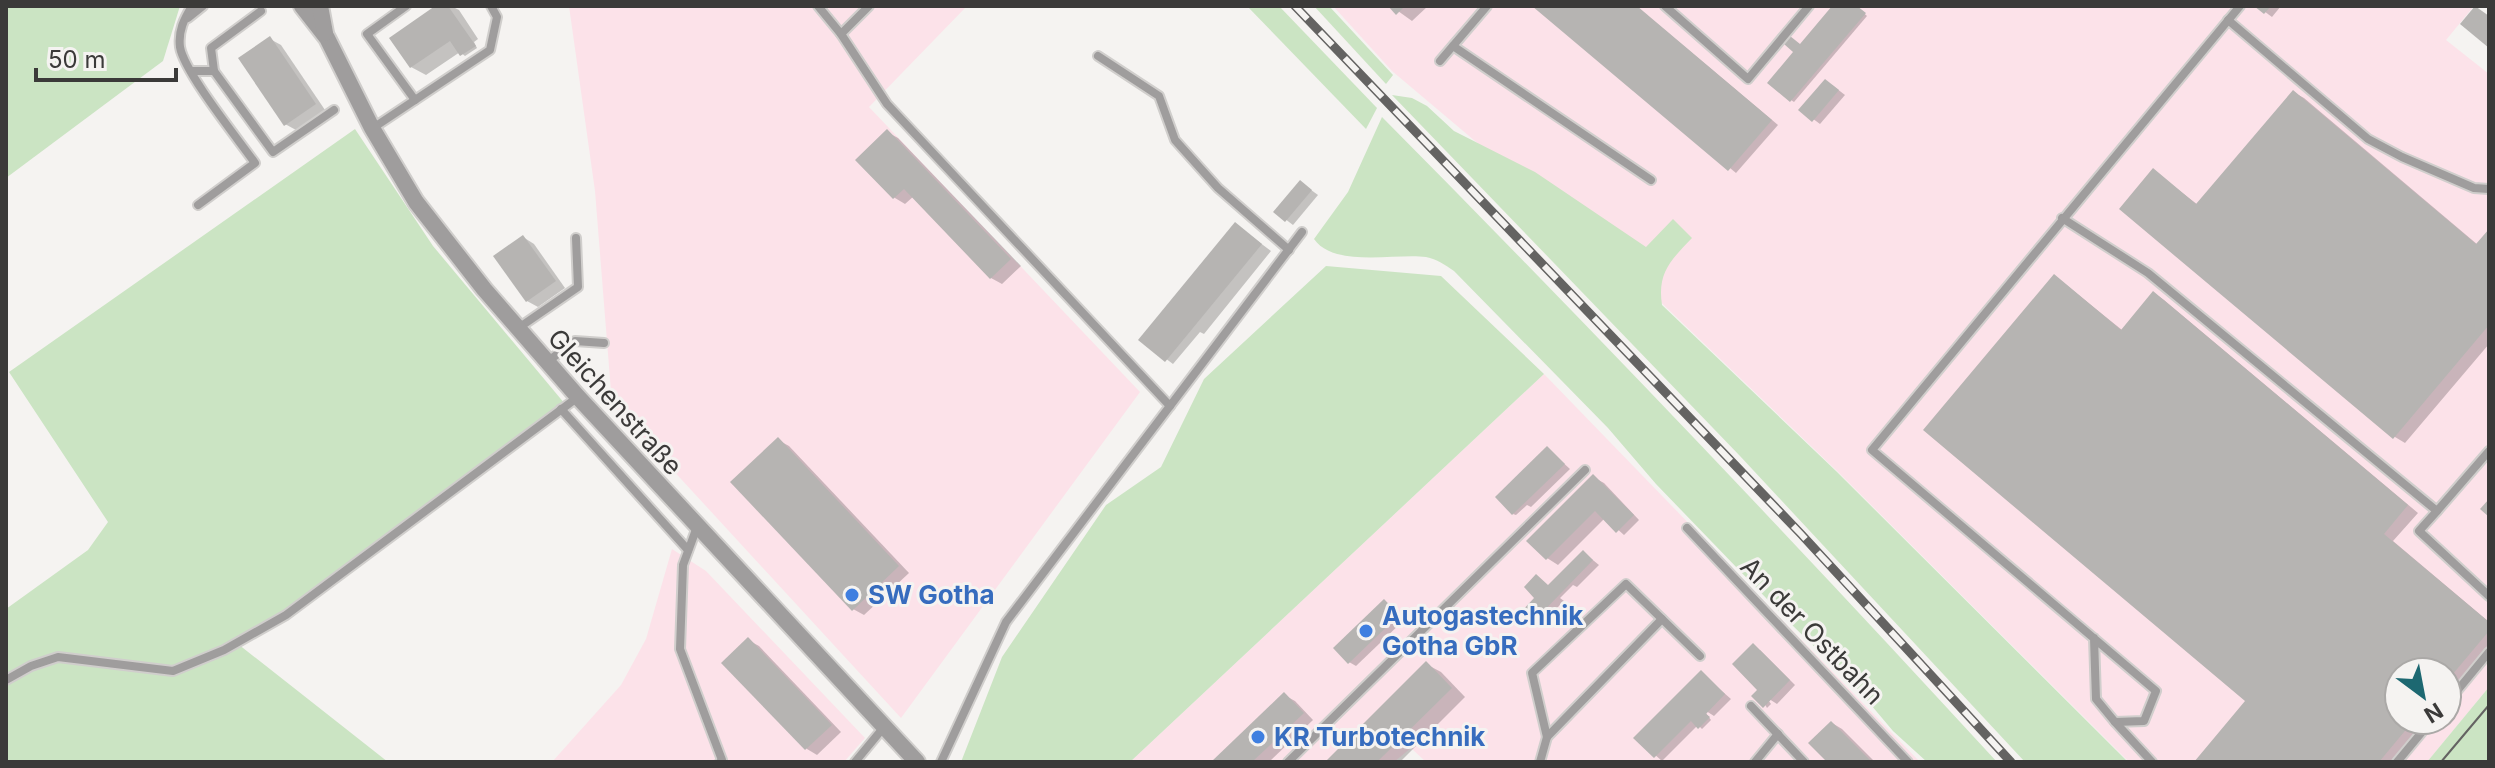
<svg xmlns="http://www.w3.org/2000/svg" width="2495" height="768" font-family="Inter,sans-serif">
<style>
.industrial{fill:#fce2e9;fill-rule:evenodd}
.green{fill:#cbe4c3}
.shadow{fill:#0003}
.building{fill:#b6b4b2}
.lines{fill:none;stroke-linecap:round;stroke-linejoin:round}
.service-casing{stroke:#d0cecc;stroke-width:12}
.tertiary-casing{stroke:#d0cecc;stroke-width:20}
.service{stroke:#9f9d9d;stroke-width:8}
.tertiary{stroke:#9f9d9d;stroke-width:16}
.tram{stroke:#646362;stroke-width:2}
.rail-casing{stroke:#646362;stroke-width:9}
.rail{stroke:#f5f3f1;stroke-width:6;stroke-dasharray:18;stroke-linecap:butt}
.shop-dot{fill:#3f7fe0;stroke:#f5f3f1;stroke-width:3}
.labels{text-anchor:middle;stroke-width:6;stroke-linejoin:round;paint-order:stroke}
.street-label{font-size:26px;fill:#3b3a39;stroke:#f5f3f1}
.shop-label{font-size:26px;font-weight:bold;fill:#366cbe;stroke:#f5f3f1;text-anchor:start}
</style>
<rect width="100%" height="100%" fill="#f5f3f1"/>
<!-- industrial -->
<g class="industrial">
<path d="M569,6H967L869,107L1140,392L901,718L612,404L595,191Z"/>
<path d="M1333,6H2474L2446,40L2489,74V687L2427,762H2129L1836,470L1623,266L1392,71ZM2399,672H2447V720H2399Z"/>
<path d="M1544,374L1920,762H1426L1411,748L1394,762H1130Z"/>
<path d="M672,549L706,571L865,738L844,762H552L621,685L646,639Z"/>
</g>
<!-- green -->
<g class="green">
<path d="M6,6H180L163,61L6,178Z"/>
<path d="M1247,6H1279L1377,108L1366,129Z"/>
<path d="M1314,6H1329L1393,75L1386,84Z"/>
<path d="M1392,95L1412,98L1427,106L1454,131L1535,172L1646,247L1673,219L1692,238C1671,260 1657,273 1662,305L1836,471L2128,762H2025L1740,456Z"/>
<path d="M1382,117C1591,328 1796,543 1997,762H1927L1893,731L1855,686L1792,625L1656,484L1608,428L1454,271C1445,265 1437,259 1426,257C1396,253 1334,268 1314,239L1348,192Z"/>
<path d="M355,129L433,246L565,404L238,644L388,762H6V609L88,550L108,522L9,372Z"/>
<path d="M1326,266L1441,276L1544,374L1130,762H961L1002,657L1106,505L1161,467L1204,379Z"/>
<path d="M2489,687V762H2427Z"/>
</g>
<!-- shadow -->
<g class="shadow">
<path d="M439,6H451L459,10L478,39L474,42L477,48L465,56L460,52L426,75L411,67Z"/>
<path d="M1391,6H1428L1412,21Z"/>
<path d="M1535,6H1636L1778,125L1736,173Z"/>
<path d="M1834,6H1856L1867,16L1794,102L1791,100L1796,52Z"/>
<path d="M2257,6H2281L2272,17Z"/>
<path d="M270,39L281,45L325,110L296,130L285,124Z"/>
<path d="M1832,85L1845,95L1820,124L1801,110Z"/>
<path d="M2293,92L2304,98L2478,245L2489,232V344L2405,443L2395,437L2154,171L2198,205Z"/>
<path d="M887,132L898,138L1021,266L1002,284L991,278L914,196L905,204L895,198L858,160Z"/>
<path d="M1307,187L1318,195L1293,225L1276,212Z"/>
<path d="M1235,224L1271,251L1204,334L1200,332L1173,364L1141,340Z"/>
<path d="M523,237L534,244L565,288L538,307L527,301Z"/>
<path d="M2055,276L2122,330L2154,293L2164,300L2418,513L2393,541L2489,622V650L2447,699V672H2399V720H2430L2394,762H2197L2248,701Z"/>
<path d="M778,440L789,446L909,573L864,615L853,609Z"/>
<path d="M1548,449L1570,469L1531,507L1527,505L1516,515L1513,514Z"/>
<path d="M1593,477L1604,483L1639,520L1624,535L1605,518L1558,565L1547,558Z"/>
<path d="M1583,552L1599,565L1577,587L1573,585L1560,598L1564,601L1554,611L1545,606L1548,611L1537,622L1534,620L1536,577L1549,587Z"/>
<path d="M1384,602L1404,620L1356,666L1349,662Z"/>
<path d="M748,640L759,646L841,732L817,755L807,749L724,663Z"/>
<path d="M1760,650L1795,685L1777,704L1766,697L1771,704L1767,708L1758,692Z"/>
<path d="M1426,664L1441,672L1465,697L1400,762H1327Z"/>
<path d="M1701,673L1731,699L1714,716L1703,709L1711,720L1702,729L1698,725L1662,761L1636,738Z"/>
<path d="M1284,695L1295,701L1313,720L1269,762H1214Z"/>
<path d="M1832,723L1842,729L1875,762H1830Z"/>
</g>
<!-- building -->
<g class="building">
<path d="M435,6H448L476,46L460,56L450,41L410,68L389,38Z"/>
<path d="M1388,6H1405L1396,15Z"/>
<path d="M1532,6H1637L1772,120L1728,171Z"/>
<path d="M1832,6H1857L1866,13L1790,102L1767,83L1793,52L1784,44L1790,36L1800,44Z"/>
<path d="M2254,6H2271L2264,14Z"/>
<path d="M2475,6L2489,16V48L2460,24Z"/>
<path d="M270,36L316,104L284,126L238,58Z"/>
<path d="M1825,79L1839,90L1812,122L1798,110Z"/>
<path d="M2293,90L2476,244L2489,229V325L2393,439L2119,209L2153,168L2196,204Z"/>
<path d="M887,129L1011,259L990,279L904,189L893,199L855,160Z"/>
<path d="M1300,180L1312,190L1285,222L1273,212Z"/>
<path d="M1235,222L1262,244L1165,362L1138,340Z"/>
<path d="M523,235L556,281L526,302L493,256Z"/>
<path d="M2054,274L2121,330L2153,291L2408,505L2384,534L2489,622V631L2447,681V672H2399V720H2414L2379,762H2194L2245,701L1923,430Z"/>
<path d="M778,437L899,566L852,611L730,482Z"/>
<path d="M1547,446L1565,464L1512,515L1495,497Z"/>
<path d="M1593,474L1634,515L1616,533L1595,511L1546,560L1526,541Z"/>
<path d="M2489,499V517L2480,509Z"/>
<path d="M1583,550L1593,560L1533,622L1522,611L1534,598L1524,587L1536,574L1548,585Z"/>
<path d="M1384,599L1399,615L1348,664L1333,648Z"/>
<path d="M748,637L832,725L805,750L721,663Z"/>
<path d="M1753,643L1790,680L1763,708L1751,696L1757,690L1732,664Z"/>
<path d="M1426,661L1452,688L1377,762H1325Z"/>
<path d="M1701,670L1725,694L1706,714L1710,717L1698,729L1691,721L1654,758L1633,738Z"/>
<path d="M1284,692L1304,713L1252,762H1211Z"/>
<path d="M1831,721L1872,762H1827L1808,743Z"/>
</g>
<g class="lines">
<!-- service casing -->
<g class="service-casing">
<g id="service">
<path d="M192,6C184,19 178,31 180,47C184,72 238,139 255,163L198,205"/>
<path d="M406,6L367,34L415,100"/>
<path d="M818,6L841,34L887,104L1170,406"/>
<path d="M1665,6L1748,79L1809,6"/>
<path d="M188,18L203,6"/>
<path d="M2228,20L2368,139L2402,157L2474,188L2489,189"/>
<path d="M841,34L869,6"/>
<path d="M1453,46L1651,180"/>
<path d="M1098,56L1159,96L1175,140L1218,188L1289,250"/>
<path d="M1440,61L1487,6"/>
<path d="M191,71H214L273,152L334,110"/>
<path d="M214,71L211,48L261,11"/>
<path d="M373,128L490,50L497,17L491,6"/>
<path d="M2062,218L2148,273L2437,511L2489,451"/>
<path d="M517,329L578,287L576,238"/>
<path d="M547,362L575,341L604,343"/>
<path d="M561,409L688,550"/>
<path d="M2437,511L2419,531L2489,596"/>
<path d="M697,527L683,565L680,649L722,760L720,762"/>
<path d="M1687,528L1908,762"/>
<path d="M2094,638L2096,699L2115,722L2144,721L2156,691L1872,450L2240,6"/>
<path d="M6,680L31,666L58,657L173,671L224,650L286,615L578,397"/>
<path d="M2447,703L2489,652"/>
<path d="M1751,706L1804,762"/>
<path d="M2115,722L2152,762"/>
<path d="M1547,737L1532,673L1626,584L1662,619"/>
<path d="M855,762L884,727"/>
<path d="M941,762L1006,622L1302,232"/>
<path d="M1288,762L1585,470"/>
<path d="M1540,762L1547,737L1662,619L1700,656"/>
<path d="M1755,762L1778,734"/>
<path d="M2397,762L2432,720"/>
</g>
</g>
<!-- tertiary casing -->
<g class="tertiary-casing">
<g id="tertiary">
<path d="M302,6L327,38L372,128L416,202L484,289L578,397L917,762"/>
<path d="M320,6L325,33"/>
</g>
</g>
<!-- service -->
<use href="#service" class="service"/>
<!-- tertiary -->
<use href="#tertiary" class="tertiary"/>
<!-- tram -->
<path class="tram" d="M2441,762L2489,705"/>
<!-- rail casing -->
<g class="rail-casing">
<path id="rail" d="M1295,6L1801,534L2011,762"/>
</g>
<!-- rail -->
<use href="#rail" class="rail"/>
</g>
<!-- markers -->
<g class="shop-dot">
<circle cx="852" cy="595" r="8"/>
<circle cx="1366" cy="631" r="8"/>
<circle cx="1258" cy="737" r="8"/>
</g>
<g class="labels">
<!-- street labels -->
<g class="street-label">
<text transform="translate(615 402) rotate(48)" y="9">Gleichenstraße</text>
<text transform="translate(1812 631) rotate(46)" y="9">An der Ostbahn</text>
</g>
<!-- shop labels -->
<g class="shop-label">
<text x="868" y="604">SW Gotha</text>
<text x="1382" y="625">Autogastechnik<tspan x="1382" dy="30">Gotha GbR</tspan></text>
<text x="1274" y="746">KR Turbotechnik</text>
</g>
</g>
<!-- border -->
<rect width="2495" height="768" fill="none" stroke="#3b3a39" stroke-width="16"/>
<!-- north arrow -->
<g transform="translate(2423 696) rotate(148)"><circle r="38" fill="#f5f3f1" stroke="#aba9a7" stroke-width="2"/>
<path d="M0-6L14 30L0 20L-14 30Z" fill="#1d6871"/>
<text y="-12" font-size="22" font-weight="bold" text-anchor="middle" fill="#3b3a39">N</text>
</g>
<!-- scale -->
<path d="M36 68v12h140v-12" fill="none" stroke="#3b3a39" stroke-width="4"/>
<text x="48" y="68" font-size="24" fill="#3b3a39" stroke="#f5f3f1" stroke-width="6" paint-order="stroke">50 m</text>
</svg>
